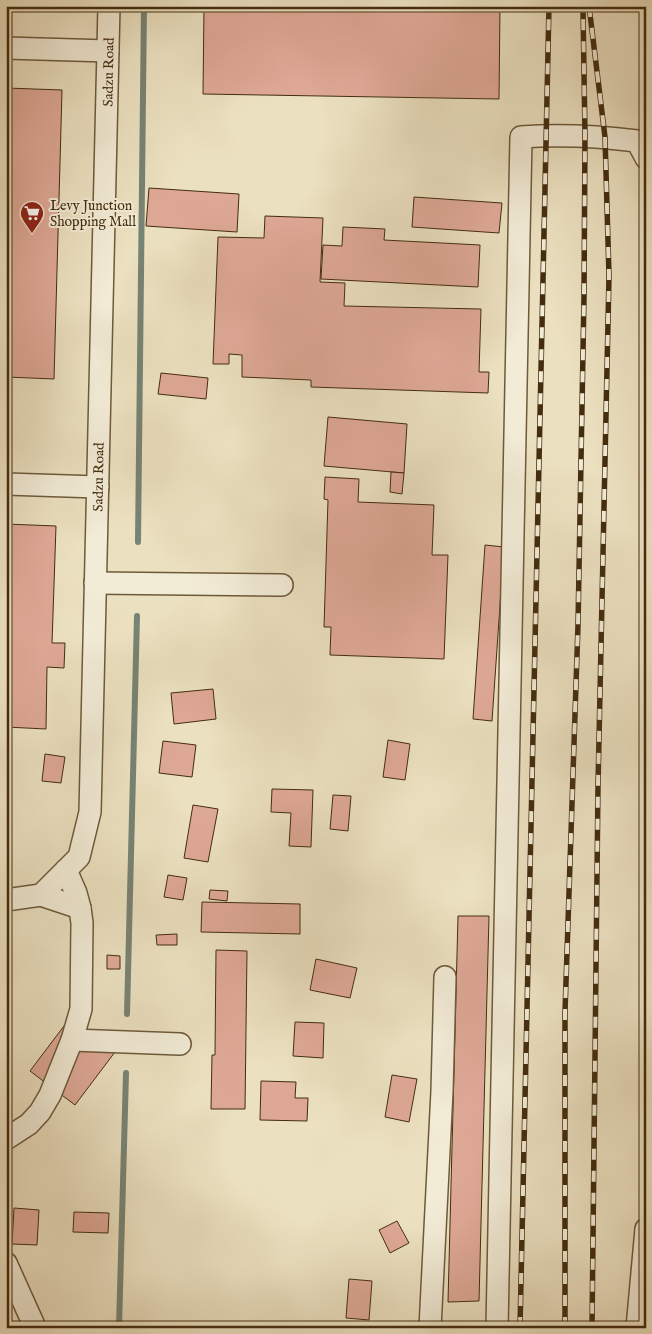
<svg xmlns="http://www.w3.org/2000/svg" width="652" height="1334" font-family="'IM FELL English',serif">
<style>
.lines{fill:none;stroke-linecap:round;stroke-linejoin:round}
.stream{stroke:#778374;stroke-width:6}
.building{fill:#dea896;stroke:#432d0e}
.minor-casing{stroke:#6d5a3a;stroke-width:24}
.minor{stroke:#f2ebd6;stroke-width:21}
.rail-casing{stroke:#432d0e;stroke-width:5.5}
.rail{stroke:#f2ebd6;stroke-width:4;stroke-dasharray:11;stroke-linecap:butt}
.labels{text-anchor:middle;stroke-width:4;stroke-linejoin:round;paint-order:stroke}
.street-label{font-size:14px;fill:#432d0e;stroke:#f2ebd6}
.poi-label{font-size:14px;fill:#432d0e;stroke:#f2ebd6;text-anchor:start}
</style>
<rect width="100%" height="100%" fill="#ebe0c0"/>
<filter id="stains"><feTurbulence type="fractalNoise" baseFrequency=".004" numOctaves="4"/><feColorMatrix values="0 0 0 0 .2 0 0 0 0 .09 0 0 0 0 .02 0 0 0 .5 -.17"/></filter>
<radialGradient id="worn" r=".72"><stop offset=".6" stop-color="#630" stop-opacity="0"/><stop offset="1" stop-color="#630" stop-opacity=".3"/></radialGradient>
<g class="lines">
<!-- stream -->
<g class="stream">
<path d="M138,542L144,6"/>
<path d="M127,1014L137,616"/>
<path d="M119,1328L126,1073"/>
</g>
</g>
<!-- building -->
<g class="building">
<path d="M204,6H500L499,99L203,94Z"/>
<path d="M6,88L62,90L54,379L6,377Z"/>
<path d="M149,188L239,194L237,232L146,226Z"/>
<path d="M414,197L502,203L499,233L412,227Z"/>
<path d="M265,216L323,218L320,282L345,283L344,306L481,309L479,372H489L488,393L311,387V380L242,377V355L229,354V364H213L218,237L264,238Z"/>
<path d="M343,227L385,229L384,240L480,245L478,287L321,279L323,245L342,246Z"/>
<path d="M161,373L208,378L206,399L158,394Z"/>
<path d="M328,417L407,424L404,473L324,466Z"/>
<path d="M391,472L404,473L402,494L390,492Z"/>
<path d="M325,477L359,479L358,502L434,505L432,555H448L444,659L330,655L331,627H324L328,500L324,499Z"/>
<path d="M6,524L56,526L52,643H65L64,668L47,667L46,729L6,727Z"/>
<path d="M485,545L504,547L492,721L473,719Z"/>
<path d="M213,689L216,719L174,724L171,693Z"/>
<path d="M388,740L410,744L405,780L383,777Z"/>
<path d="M163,741L196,745L192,777L159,773Z"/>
<path d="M45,754L65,757L61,783L42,781Z"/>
<path d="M272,789L313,790L311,847L289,846L291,813L271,812Z"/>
<path d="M333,795L351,796L348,831L330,829Z"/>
<path d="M193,805L218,809L208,862L184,858Z"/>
<path d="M168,875L187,878L183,900L164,897Z"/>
<path d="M210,890L228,891L227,901L209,899Z"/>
<path d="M202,902L300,904V934L201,932Z"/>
<path d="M458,916H489L479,1301L448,1302Z"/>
<path d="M177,934V945H157L156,935Z"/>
<path d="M216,950L247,951L245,1109H211L212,1055H215Z"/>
<path d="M107,955L120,956V969H107Z"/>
<path d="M316,959L357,968L350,998L310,990Z"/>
<path d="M70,1018L115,1052L75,1105L30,1071Z"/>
<path d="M295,1022L324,1023L323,1058L293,1056Z"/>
<path d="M392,1075L417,1079L409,1122L385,1117Z"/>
<path d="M261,1081L296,1082L295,1098H308L307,1121L260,1120Z"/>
<path d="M14,1208L39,1210L37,1245L12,1244Z"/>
<path d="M74,1212L109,1213L108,1233L73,1232Z"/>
<path d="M397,1221L409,1243L390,1253L379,1230Z"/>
<path d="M349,1279L372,1281L369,1320L346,1318Z"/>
</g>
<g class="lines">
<!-- minor casing -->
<g class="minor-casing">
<g id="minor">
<path d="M6,48L108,51"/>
<path d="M6,484L98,487"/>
<path d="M95,583L282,585"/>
<path d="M41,895L80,908"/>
<path d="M6,900L41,895L79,857L90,812L109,6"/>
<path d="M72,1040L180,1044"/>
<path d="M6,1139L29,1124L40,1112L50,1095L72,1040L81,1009L82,923L80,908L76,893L66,870"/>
<path d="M6,1263L33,1323L32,1328"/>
<path d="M430,1328L442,1091L445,977"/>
<path d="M497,1328L521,137C560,134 598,136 637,141L646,158"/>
<path d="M637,1328L646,1229"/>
</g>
</g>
<!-- minor -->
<use href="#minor" class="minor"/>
<!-- rail casing -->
<g class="rail-casing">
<g id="rail">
<path d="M589,6L605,137L609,276L598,785L592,1328"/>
<path d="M520,1328L549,6"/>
<path d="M565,1328V1012L578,625L584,297L585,135L583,9"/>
</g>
</g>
<!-- rail -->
<use href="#rail" class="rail"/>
</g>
<!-- icons -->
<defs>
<g id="supermarket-pin" transform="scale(1.25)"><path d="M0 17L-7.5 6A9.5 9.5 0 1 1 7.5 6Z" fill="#8f2418" stroke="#f2ebd6"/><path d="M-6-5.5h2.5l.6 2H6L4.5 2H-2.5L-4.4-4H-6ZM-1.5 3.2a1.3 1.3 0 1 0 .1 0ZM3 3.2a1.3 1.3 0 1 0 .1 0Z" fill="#fff"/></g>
</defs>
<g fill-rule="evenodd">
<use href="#supermarket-pin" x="32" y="213"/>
</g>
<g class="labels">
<!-- street labels -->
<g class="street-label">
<text transform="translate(108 72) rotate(-89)" y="5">Sadzu Road</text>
<text transform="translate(98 477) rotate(-89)" y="5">Sadzu Road</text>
</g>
<!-- poi labels -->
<g class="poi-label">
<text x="50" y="210">Levy Junction<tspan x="50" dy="16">Shopping Mall</tspan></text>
</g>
</g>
<!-- margin -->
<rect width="652" height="1334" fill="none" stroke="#ebe0c0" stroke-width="25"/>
<rect x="8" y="8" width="637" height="1319" fill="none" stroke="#432d0e" stroke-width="2.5"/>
<rect x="12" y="12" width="627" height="1309" fill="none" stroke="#432d0e"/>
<rect width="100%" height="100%" filter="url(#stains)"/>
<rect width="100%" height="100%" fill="url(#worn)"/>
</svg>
